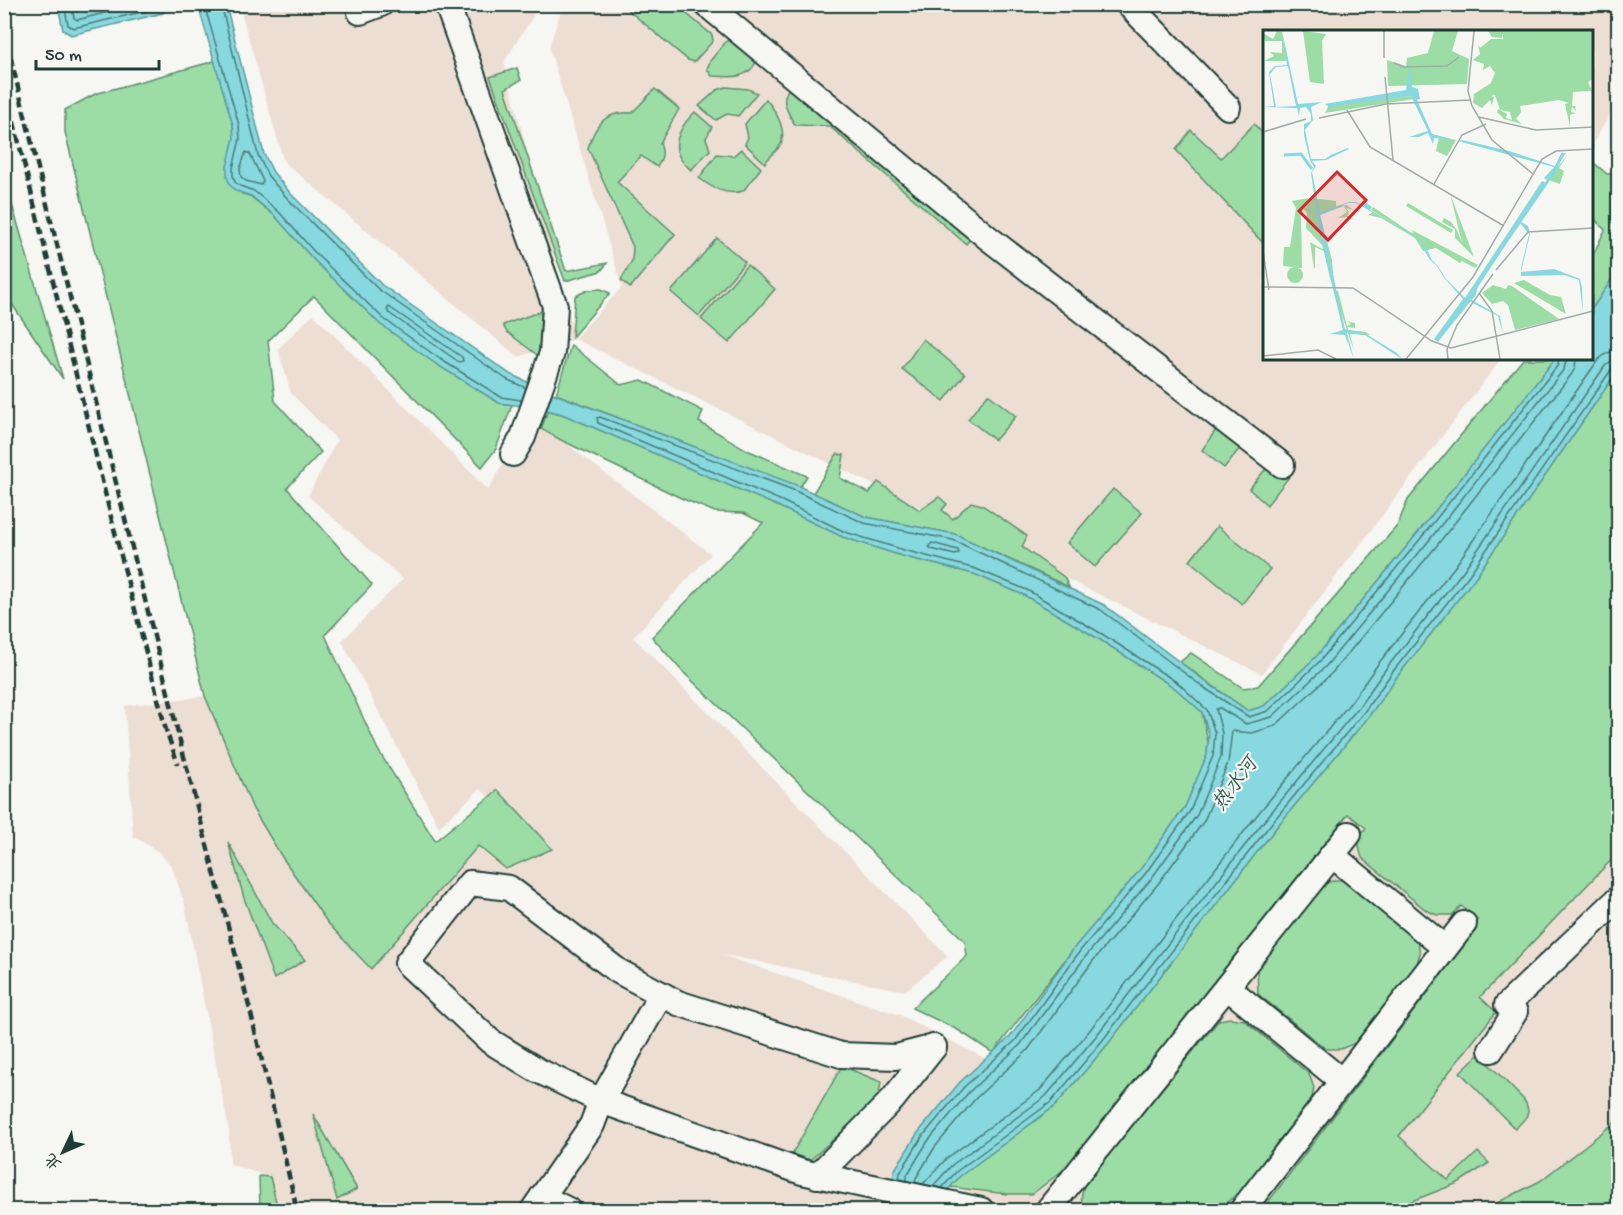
<svg xmlns="http://www.w3.org/2000/svg" width="1623" height="1215" font-family="'Gochi Hand','LXGW WenKai TC',sans-serif">
<style>
.built{fill:#edded3}
.green{fill:#9cdda6;stroke:#5e8d6d;stroke-width:1.5}
.water{fill:#87d9df;stroke:#5d9b9b;stroke-width:1.5}
.lines{fill:none;stroke-linecap:round;stroke-linejoin:round}
.shore{stroke:#497b78;stroke-width:1.5}
.minor-casing{stroke:#1f3d34;stroke-width:28}
.minor{stroke:#f6f6f2;stroke-width:24}
.rail{stroke:#1f3d34;stroke-width:4.5;stroke-dasharray:9 4.5;stroke-linecap:butt}
.labels{text-anchor:middle;stroke-width:4.5;stroke-linejoin:round;paint-order:stroke}
.water-label{font-size:20px;font-style:italic;fill:#345c56;stroke:#f6f6f2}
.inset-river{fill:none;stroke:#87d9df;stroke-width:3}
.inset-road{fill:none;stroke:#a0aca6;stroke-width:1.5}
.view{fill:#d62828;fill-opacity:0.15;stroke:#d62828;stroke-width:3}
.inset-edge{fill:none;stroke:#1f3d34;stroke-width:3}
</style>
<rect width="100%" height="100%" fill="#f6f6f2"/>
<filter id="ink" filterUnits="userSpaceOnUse"><feTurbulence type="fractalNoise" baseFrequency=".0167" numOctaves="2"/><feDisplacementMap in="SourceGraphic" scale="12" xChannelSelector="R" yChannelSelector="G"/><feConvolveMatrix kernelMatrix="1 2 1 2 8 2 1 2 1" color-interpolation-filters="sRGB"/></filter>
<g filter="url(#ink)">
<!-- built -->
<g class="built">
<path d="M239,5H540L504,62L575,338L622,287L549,47L563,5H1618V101L1592,145V32H1264V358L1501,359L1262,674L575,339L518,357L284,162Z"/>
<path d="M313,314L488,490L530,416L711,554L633,637L948,956L905,991L719,954L900,1015L986,1059L960,1082L884,1210H278L270,1177L230,1164L229,1131L185,905L172,867L159,852L133,836L125,706L205,696L253,809L282,857L478,846L550,849L480,789L439,827L342,641L403,579L308,496L337,440L291,393L278,349Z"/>
<path d="M1348,814L1520,955L1618,853V1210H949L964,1189L1007,1194Z"/>
</g>
<!-- green -->
<g class="green">
<path d="M622,5H676L712,35L713,41L694,62L688,60Z"/>
<path d="M729,38L738,40L756,62C748,80 729,77 712,76L707,69L710,61Z"/>
<path d="M215,61L233,125L234,138L231,151L242,194L250,196L275,216L314,260L380,324L436,364L499,403L512,405L496,449L482,467L314,296L268,341L275,401L321,452L287,488L372,585L325,635L378,750L435,841L498,790L552,849L506,869L478,846L371,969L327,922L282,857L253,809L205,696L65,132V110L95,94Z"/>
<path d="M517,68L521,80L505,89L566,271L607,263L601,271L565,281L490,77Z"/>
<path d="M726,87L748,89L757,93L738,116L727,114L716,120L699,106L717,90Z"/>
<path d="M790,88L973,236L966,244L829,126L795,125C789,114 778,99 790,88Z"/>
<path d="M655,89L679,109L660,143C664,153 662,159 657,167L641,156L617,182L675,234L630,288L621,280L632,261L633,247L588,148C595,124 606,111 632,113Z"/>
<path d="M766,99C775,110 787,129 781,144C778,150 769,157 765,163L745,144L748,137L745,124Z"/>
<path d="M695,112L712,127L706,138L710,150L691,170C687,166 681,161 679,156C671,141 684,122 695,112Z"/>
<path d="M1254,124L1264,135V244L1176,150L1191,130L1221,158Z"/>
<path d="M1592,144L1594,163L1607,174L1618,173V266L1614,276L1592,309V257L1605,230L1592,216Z"/>
<path d="M741,149L761,168L743,191C726,196 712,188 699,178L717,154L733,156Z"/>
<path d="M4,182L11,201L63,379L5,294Z"/>
<path d="M717,238L745,262L699,316L671,292Z"/>
<path d="M747,265L775,289L729,343L701,319Z"/>
<path d="M601,289L610,293L572,337L575,296L588,290Z"/>
<path d="M550,308L541,358L506,331L503,325Z"/>
<path d="M923,339L965,374L944,401L902,369Z"/>
<path d="M571,345L621,385L642,380L703,411L699,422L747,450L807,476L800,487L556,394Z"/>
<path d="M1523,359H1555L1417,534L1316,657L1264,706L1248,711L1180,662L1191,653L1243,688L1258,686L1397,526L1408,500Z"/>
<path d="M1618,370V853L1480,997L1496,1012L1399,1136L1448,1180L1478,1152L1489,1163L1458,1183L1389,1210H1262L1475,931L1476,918L1461,906L1452,915H1437L1426,910L1362,858C1358,845 1356,838 1366,828L1348,814L1066,1168L1032,1194H1007L950,1187L960,1176L1055,1106L1107,1045L1275,829L1369,716L1396,678L1474,579Z"/>
<path d="M988,394L1016,416L995,440L968,419Z"/>
<path d="M548,411L562,414L780,507L843,537L902,556L974,574L1024,595L1099,639L1175,688L1202,712L1208,742L1207,755L1185,807L1140,870L1075,947L993,1053L958,1030L912,1008L967,956L965,941L682,671L652,637L763,523L743,513L715,512L681,498L561,440L541,429Z"/>
<path d="M1215,431C1225,431 1237,438 1240,448L1224,468L1202,450Z"/>
<path d="M837,454L844,455L840,478L869,493L878,482L920,510L939,497L947,504L942,510L953,519L971,502L982,505L1027,536L1022,547L1064,577L1069,587L955,534L866,517L813,493Z"/>
<path d="M1270,464L1289,477L1267,505L1249,489Z"/>
<path d="M1113,489L1142,513L1095,567L1067,543Z"/>
<path d="M1217,526L1270,569L1242,604L1190,561Z"/>
<path d="M228,842L272,923L305,960L274,979L244,898Z"/>
<path d="M1335,880H1347L1417,938L1420,953L1417,965L1355,1043L1341,1049H1326L1258,994L1257,968L1324,884Z"/>
<path d="M1230,1018L1244,1020L1309,1074L1314,1088L1310,1105L1244,1188L1224,1205L1209,1210H1084C1079,1202 1082,1191 1085,1182L1219,1020Z"/>
<path d="M1479,1054L1524,1100C1533,1115 1525,1118 1515,1129L1460,1072Z"/>
<path d="M842,1066L881,1082L878,1100L810,1160L792,1154Z"/>
<path d="M313,1114L357,1189L337,1200Z"/>
<path d="M1618,1120V1210H1483L1540,1181Z"/>
<path d="M259,1176L270,1177L278,1210H260Z"/>
</g>
<!-- water -->
<g class="water">
<path d="M58,5V4L171,5L163,13L71,35L63,30Z"/>
<path d="M198,5H226L264,154L273,172L291,194L382,285L510,374L544,390L796,485L866,517L955,534L1104,605L1206,682L1248,711L1264,706L1316,657L1417,534L1555,359L1592,358V309L1614,276L1618,266V370L1474,579L1396,678L1369,716L1275,829L1107,1045L1055,1106L960,1176L930,1210H884L891,1200L894,1171L917,1134L960,1082L1010,1037L1075,947L1140,870L1185,807L1207,755L1209,734L1202,712L1175,688L1099,639L1024,595L974,574L902,556L843,537L780,507L562,414L539,408L499,403L436,364L380,324L314,260L275,216L251,196L236,191L230,185L227,177V167L234,138L233,125Z"/>
</g>
<g class="lines">
<!-- shore -->
<g class="shore">
<path d="M64,4L68,25L73,28L159,8L163,4"/>
<path d="M71,4L74,18L77,20L140,4"/>
<path d="M204,4L239,125L240,139L233,168V176L235,182L240,186L254,191L279,212L318,256L384,319L440,359L501,397L521,400"/>
<path d="M221,4L258,155L268,176L287,198L378,289L506,379L526,388"/>
<path d="M246,152L250,154L263,181L261,185L246,181L241,177L240,169Z"/>
<path d="M389,307L462,357L463,361L459,362L389,313L387,310Z"/>
<path d="M932,543L958,550L959,553L955,555L931,549L929,546Z"/>
<path d="M899,1179L900,1173L922,1137L964,1087L1015,1041L1080,951L1145,874L1190,811L1213,756L1215,733L1207,710L1178,683L1102,634L1027,590L976,569L904,550L845,532L782,501L598,423L597,418L600,417L793,490L864,523L953,540L1101,610L1203,687L1249,717L1268,711L1320,661L1421,538L1558,365L1559,358"/>
<path d="M907,1180V1175L928,1141L969,1092L1020,1045L1086,956L1151,879L1197,815L1221,757L1222,733L1216,709L1220,708L1246,724L1272,717L1326,666L1427,543L1564,369L1567,358"/>
<path d="M915,1182L916,1178L935,1147L976,1098L1027,1051L1093,961L1158,884L1204,821L1228,763L1232,731L1252,733L1275,726L1332,673L1434,549L1571,375L1575,368L1576,358"/>
<path d="M923,1184L947,1158L1040,1090L1089,1031L1257,815L1351,702L1378,664L1456,565L1598,360L1607,353L1618,351"/>
<path d="M933,1186L952,1165L1046,1096L1096,1036L1264,821L1358,708L1385,670L1463,571L1605,366L1611,361L1618,360"/>
<path d="M942,1188L957,1171L1051,1102L1102,1041L1270,825L1364,712L1391,674L1469,575L1611,370L1618,367"/>
</g>
<!-- minor casing -->
<g class="minor-casing">
<g id="minor">
<path d="M447,4L555,306L552,353L523,437L513,454"/>
<path d="M706,4L987,237L1282,465"/>
<path d="M1128,4L1228,107"/>
<path d="M360,12L381,4"/>
<path d="M1332,855L1445,948"/>
<path d="M1227,987L1342,1081"/>
<path d="M934,1047L896,1057L841,1055L678,1003L618,971L509,888L470,883L407,963L490,1041L537,1070L601,1101L802,1172L981,1210"/>
<path d="M1491,1050L1515,1012L1507,1005L1618,899"/>
<path d="M817,1176L893,1099L934,1047"/>
<path d="M542,1197L568,1210"/>
<path d="M533,1210L592,1125L601,1101L661,994"/>
<path d="M1048,1210L1349,834"/>
<path d="M1242,1210L1464,924"/>
</g>
</g>
<!-- minor -->
<use href="#minor" class="minor"/>
<!-- rail -->
<g class="rail">
<path d="M4,31L182,749L251,1014L297,1210"/>
<path d="M4,82L111,517L166,730L178,764"/>
</g>
</g>
</g>
<g class="labels">
<!-- water labels -->
<g class="water-label">
<text transform="translate(1234 783) rotate(-53)" y="7">热水河</text>
</g>
</g>
<!-- overview -->
<g transform="translate(1263 30)">
<rect width="330" height="330" fill="#f6f6f2"/>
<path d="M14,1L19,2L24,31H1L11,26L7,22L19,23V11H2L0,3L10,9ZM40,1L63,4L59,11L61,54L47,52ZM171,1H195L189,21L206,29L204,54L125,56L124,30L143,36L144,28L165,23ZM225,1H330V49L325,52L329,61L310,62L309,76H312L313,81L309,77L308,82L313,83L307,85V97L302,74L306,73L296,70L257,76L258,82L253,89L259,94L241,89L234,82L235,79L244,84L243,88L249,90L247,82L237,80L232,65L228,66L231,67L229,75L227,70L219,78L210,73L211,64L228,53L232,43L227,36L220,40L221,34L210,30L217,24L215,14L217,18L228,9H240V4L239,8L229,7ZM148,66L151,69L62,83L66,75ZM176,108L193,110L184,126L173,121ZM306,123L296,138L301,141L297,154L285,150ZM52,166L55,192L63,222L68,253L61,221L52,217V238L44,239L51,238L47,212L59,219L61,217L43,198L44,183L40,179ZM188,167V166L211,227L192,208V199L179,192L181,188L188,192L194,200L199,213ZM46,168L38,184L39,238L20,236L21,217H27L33,178L29,171ZM57,169L73,171V176L84,175L90,180L83,178L86,182L84,186L91,185L85,187L75,188L84,182L81,176L57,185L69,230L71,256L59,203L54,170ZM145,173L190,200L188,203L143,176ZM110,177L147,202L151,203L149,200L215,235L212,238L199,231L197,233L173,218L160,221L152,208L118,188L105,185L110,182L154,208L108,180ZM24 245a8 8 0 1 1 16 0a8 8 0 1 1-16 0ZM261,250L287,265L298,267L303,284L251,253ZM230,255L243,259L245,255L249,256L296,289L252,300L245,275L240,271L229,274L219,263ZM71,261H75L84,296L88,294L84,291L92,293V298L85,297V300L103,302L107,305L87,304L91,321Z" fill="#9cdda6"/>
<path d="M19,1L35,74L59,72L48,77L50,90L42,100L48,129H62L68,125L85,118L86,119L63,130L49,131L53,136L49,142L57,182L86,172H93L99,175L101,171L109,177L107,180L154,207L166,223L168,229L175,236L183,249L202,268L279,151L283,153L258,192L265,196L267,204L258,242L291,239L317,249L319,258L320,283L316,250L301,245L258,246V238L266,204L257,193L207,269L237,286L240,304L235,286L206,271L175,312L171,309L200,269L182,249L174,236L167,230L154,208L93,173H85L57,185L82,299L103,304L134,323L139,329L102,305L84,303L91,329L82,305L67,304L80,300L56,201L48,143L51,137L47,130L41,105V94L48,91V84L43,77L37,78L36,86L34,78L0,77L11,76L6,42L12,36L24,35ZM25,36L33,76L13,77L7,44L13,37ZM147,32L149,57L155,59L157,69L154,70L169,104L193,110L171,108L170,114L165,103L156,107H146L165,101L148,66L66,77L62,74L143,60ZM199,110L246,121L292,136L298,124L303,123L284,150L281,148L291,137L195,111Z" fill="#87d9df" fill-rule="evenodd"/>
<path class="inset-river" d="M21,125L38,124L49,139M174,310L211,265L214,254L291,142L300,123"/>
<path class="inset-road" d="M121,1V28M211,1L205,61L209,76L229,110L270,144M131,33L141,37L184,36L196,27M122,47L130,130M84,80L107,117L241,196M216,87L273,100L330,97M56,88L123,74L208,70M0,102L43,89M171,154L199,105L223,94M0,222L6,260M233,240L265,202L330,198M0,257L90,258L169,311L188,318L330,281M216,263L229,281L237,329M0,326L55,320L73,329M143,329L210,247L279,129L293,121L330,119M185,329L184,319L194,295L230,244"/>
<path class="view" d="M74,142L103,170L65,210L36,181Z"/>
<rect width="330" height="330" class="inset-edge"/>
</g>
<!-- margin -->
<rect width="1623" height="1215" fill="none" stroke="#f6f6f2" stroke-width="24"/>
<rect x="12" y="12" width="1599" height="1191" fill="none" stroke="#1f3d34" stroke-width="2" filter="url(#ink)"/>
<!-- north arrow -->
<g transform="translate(63 1152) rotate(226)" stroke="#f6f6f2" stroke-width="4.5" paint-order="stroke">
<path d="M0-4.5L10 22L0 15L-10 22Z" fill="#1f3d34"/>
<text y="-9" font-size="16" font-weight="bold" text-anchor="middle" fill="#1f3d34">北</text>
</g>
<!-- scale -->
<path d="M36 60v9h123v-9" fill="none" stroke="#1f3d34" stroke-width="3"/>
<text x="45" y="60" font-size="18" fill="#1f3d34" stroke="#f6f6f2" stroke-width="4.5" paint-order="stroke">50 m</text>
</svg>
